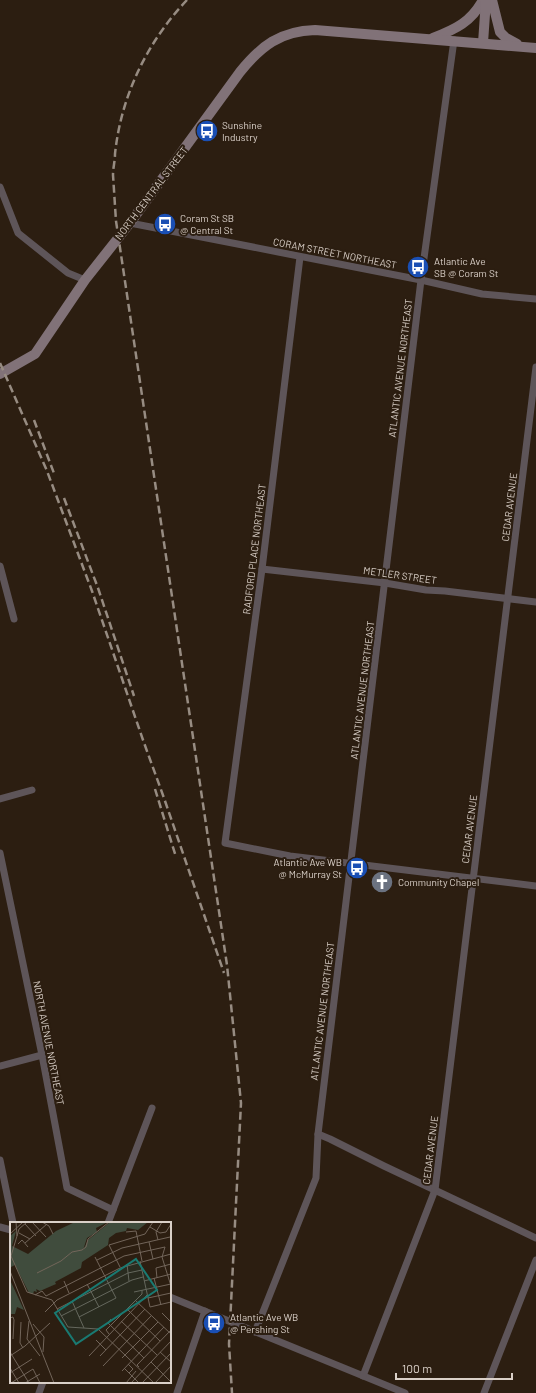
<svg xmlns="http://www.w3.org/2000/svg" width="536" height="1393" font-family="Barlow,sans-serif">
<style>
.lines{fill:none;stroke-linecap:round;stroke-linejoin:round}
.street{stroke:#5e5559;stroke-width:7}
.secondary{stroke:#817278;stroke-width:10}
.rail{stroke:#978c82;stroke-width:2.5;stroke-dasharray:8 4;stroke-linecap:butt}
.labels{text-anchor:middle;stroke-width:4;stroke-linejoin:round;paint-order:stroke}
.poi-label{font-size:10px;fill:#dad0c8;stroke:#2c1e11;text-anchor:start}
.street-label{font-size:10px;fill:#dad0c8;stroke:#2c1e11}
.inset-road{fill:none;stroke:#72655a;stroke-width:1}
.view{fill:#197a72;fill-opacity:0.15;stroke:#197a72;stroke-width:2}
.inset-edge{fill:none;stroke:#dad0c8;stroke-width:2}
</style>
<rect width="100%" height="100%" fill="#2c1e11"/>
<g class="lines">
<!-- street -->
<g class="street">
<path d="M0,187L18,233L68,273L85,280"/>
<path d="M130,223L421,280L482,294L536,299"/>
<path d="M300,257L262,569L225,843L290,856L536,886"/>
<path d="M0,566L14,619"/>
<path d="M262,569L385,583L426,590L445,591L536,602"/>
<path d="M0,799L32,790"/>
<path d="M0,853L42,1055L67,1188L113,1210"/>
<path d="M0,1066L42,1055"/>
<path d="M318,1134L330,1139L384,1166L536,1238"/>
<path d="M0,1160L13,1223"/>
<path d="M108,1223L152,1108"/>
<path d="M0,1227L11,1230"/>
<path d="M170,1297L405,1393"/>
<path d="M255,1332L316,1178L318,1134L421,280L454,40"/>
<path d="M363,1376L435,1190L536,367"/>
<path d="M39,1393L43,1382"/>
<path d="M177,1393L205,1311"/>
<path d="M484,1393L536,1260"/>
</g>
<!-- secondary -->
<g class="secondary">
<path d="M492,0L500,32L506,38L517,44"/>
<path d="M433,38C456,29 471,22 483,0"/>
<path d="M483,43L486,0"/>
<path d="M0,374L35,354L85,280L130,223L240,72C261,46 280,31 315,30L536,48"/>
</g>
<!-- rail -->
<g class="rail">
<path d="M187,0C147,42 121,96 115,154C115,161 113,168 113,175C114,190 115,206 116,221L227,965L241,1103L229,1344L232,1393"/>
<path d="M0,363L47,471L92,591L143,740L164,798L224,973"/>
<path d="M34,420L55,476"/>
<path d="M64,498L98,588L134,696"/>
<path d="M155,789L176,857"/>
</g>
</g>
<!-- icons -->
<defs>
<g id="bus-disc" transform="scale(1.15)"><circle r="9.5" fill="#1a4fb4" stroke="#2c1e11"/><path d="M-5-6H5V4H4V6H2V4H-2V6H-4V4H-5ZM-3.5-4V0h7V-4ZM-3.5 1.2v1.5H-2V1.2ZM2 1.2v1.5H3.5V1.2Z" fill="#fff"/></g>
<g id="church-disc" transform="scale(1.15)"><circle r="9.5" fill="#6b7280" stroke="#2c1e11"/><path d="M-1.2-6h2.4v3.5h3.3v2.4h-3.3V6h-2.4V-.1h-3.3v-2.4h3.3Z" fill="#fff"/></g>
</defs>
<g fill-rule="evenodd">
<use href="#bus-disc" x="207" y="131"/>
<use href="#bus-disc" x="165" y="224"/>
<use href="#bus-disc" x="418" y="267"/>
<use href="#bus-disc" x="357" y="868"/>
<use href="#church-disc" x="382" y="882"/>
<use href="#bus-disc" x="214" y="1323"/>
</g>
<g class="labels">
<!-- poi labels -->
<g class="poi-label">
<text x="222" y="129">Sunshine<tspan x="222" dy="12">Industry</tspan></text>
<text x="180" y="222">Coram St SB<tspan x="180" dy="12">@ Central St</tspan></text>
<text x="434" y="265">Atlantic Ave<tspan x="434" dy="12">SB @ Coram St</tspan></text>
<text x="342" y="866" text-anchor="end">Atlantic Ave WB<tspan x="342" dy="12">@ McMurray St</tspan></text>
<text x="398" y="886">Community Chapel</text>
<text x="230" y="1321">Atlantic Ave WB<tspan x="230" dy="12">@ Pershing St</tspan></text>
</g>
<!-- street labels -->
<g class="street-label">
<text transform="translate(151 193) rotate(-53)" y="4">NORTH CENTRAL STREET</text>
<text transform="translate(335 253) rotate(11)" y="4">CORAM STREET NORTHEAST</text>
<text transform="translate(400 368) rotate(-83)" y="4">ATLANTIC AVENUE NORTHEAST</text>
<text transform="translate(509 507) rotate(-83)" y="4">CEDAR AVENUE</text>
<text transform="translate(254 549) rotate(-83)" y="4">RADFORD PLACE NORTHEAST</text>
<text transform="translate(400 575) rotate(8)" y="4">METLER STREET</text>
<text transform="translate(362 690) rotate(-83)" y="4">ATLANTIC AVENUE NORTHEAST</text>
<text transform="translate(469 829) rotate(-83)" y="4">CEDAR AVENUE</text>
<text transform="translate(322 1011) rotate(-83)" y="4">ATLANTIC AVENUE NORTHEAST</text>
<text transform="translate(49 1043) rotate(79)" y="4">NORTH AVENUE NORTHEAST</text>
<text transform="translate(430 1150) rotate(-83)" y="4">CEDAR AVENUE</text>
</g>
</g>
<!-- overview -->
<g transform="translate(10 1222)">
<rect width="161" height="161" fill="#2c1e11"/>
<path d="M65,0H98L86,6L87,10L77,16L73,28L78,18L100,0H138L128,8L117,6L116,9L106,11L99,16L98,23L72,40L71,46L45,60L46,62L30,69L26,67L27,70L24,69L23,72L19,71L5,43L1,45L0,42V14L6,9L2,24L18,32L46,9ZM0,58L14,88L7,85L5,92H0Z" fill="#404c3d"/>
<path class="inset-road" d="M6,0L7,14L1,34L17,70L42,78L58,105L88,107L144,161M22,0L36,15M32,0L39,4L43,12M15,2L26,14M140,5L150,11L156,10L161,2M116,10L126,9L132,39M9,11L20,17M0,12L13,0M7,14L9,7L17,0M148,18L146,10L152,0M139,20L143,37M15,21L37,2M8,22L12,18L18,25M155,25L152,35L161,64M87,38L112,26L160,15M130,39L140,85L161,80M117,42L119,59M110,45L99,23L135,12L143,0M0,49L44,161M27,51L51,39L62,30L72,28L76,25L78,17L99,0M144,56L151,83M147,56L146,46L161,42M54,59L59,71M134,59L161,52M77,62L89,85M124,70L161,62M25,73L32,69L36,74L114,34L155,25M138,76L161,71M62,79L74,106M126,79L161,112M47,87L118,51L132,48M117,87L150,119M35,90L47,78L110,46L161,32M152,91L161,100M51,94L122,58L133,55M69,95L106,76L85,35M0,96L3,95L4,98L3,117M101,97L98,101L134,136M19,99L17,117L30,134M111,99L147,133M11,100L10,121L13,126M23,102L34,115L33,130M99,112L96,108L132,72V68M86,118L96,128M0,130L19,161M150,130L161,140M0,134L15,124L40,101M79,134L137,73M90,134L135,87M112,136L148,100M141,140L161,160M118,142L123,147L119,151M93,144L141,94M129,145L127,143L161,108M0,146L9,161M114,146L129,161M112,149L154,105M0,151L22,137M1,161L23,147L30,161M15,161L30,152M116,161L126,149M121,161L161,119M132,161L161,131M145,161L161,144"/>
<path class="view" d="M126,37L147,68L66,122L45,91Z"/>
<rect width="161" height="161" class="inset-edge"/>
</g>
<!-- scale -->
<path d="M396 1373v6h116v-6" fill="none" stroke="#dad0c8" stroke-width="2"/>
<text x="402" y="1373" font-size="12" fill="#dad0c8" stroke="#2c1e11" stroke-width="3" paint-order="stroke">100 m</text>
</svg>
